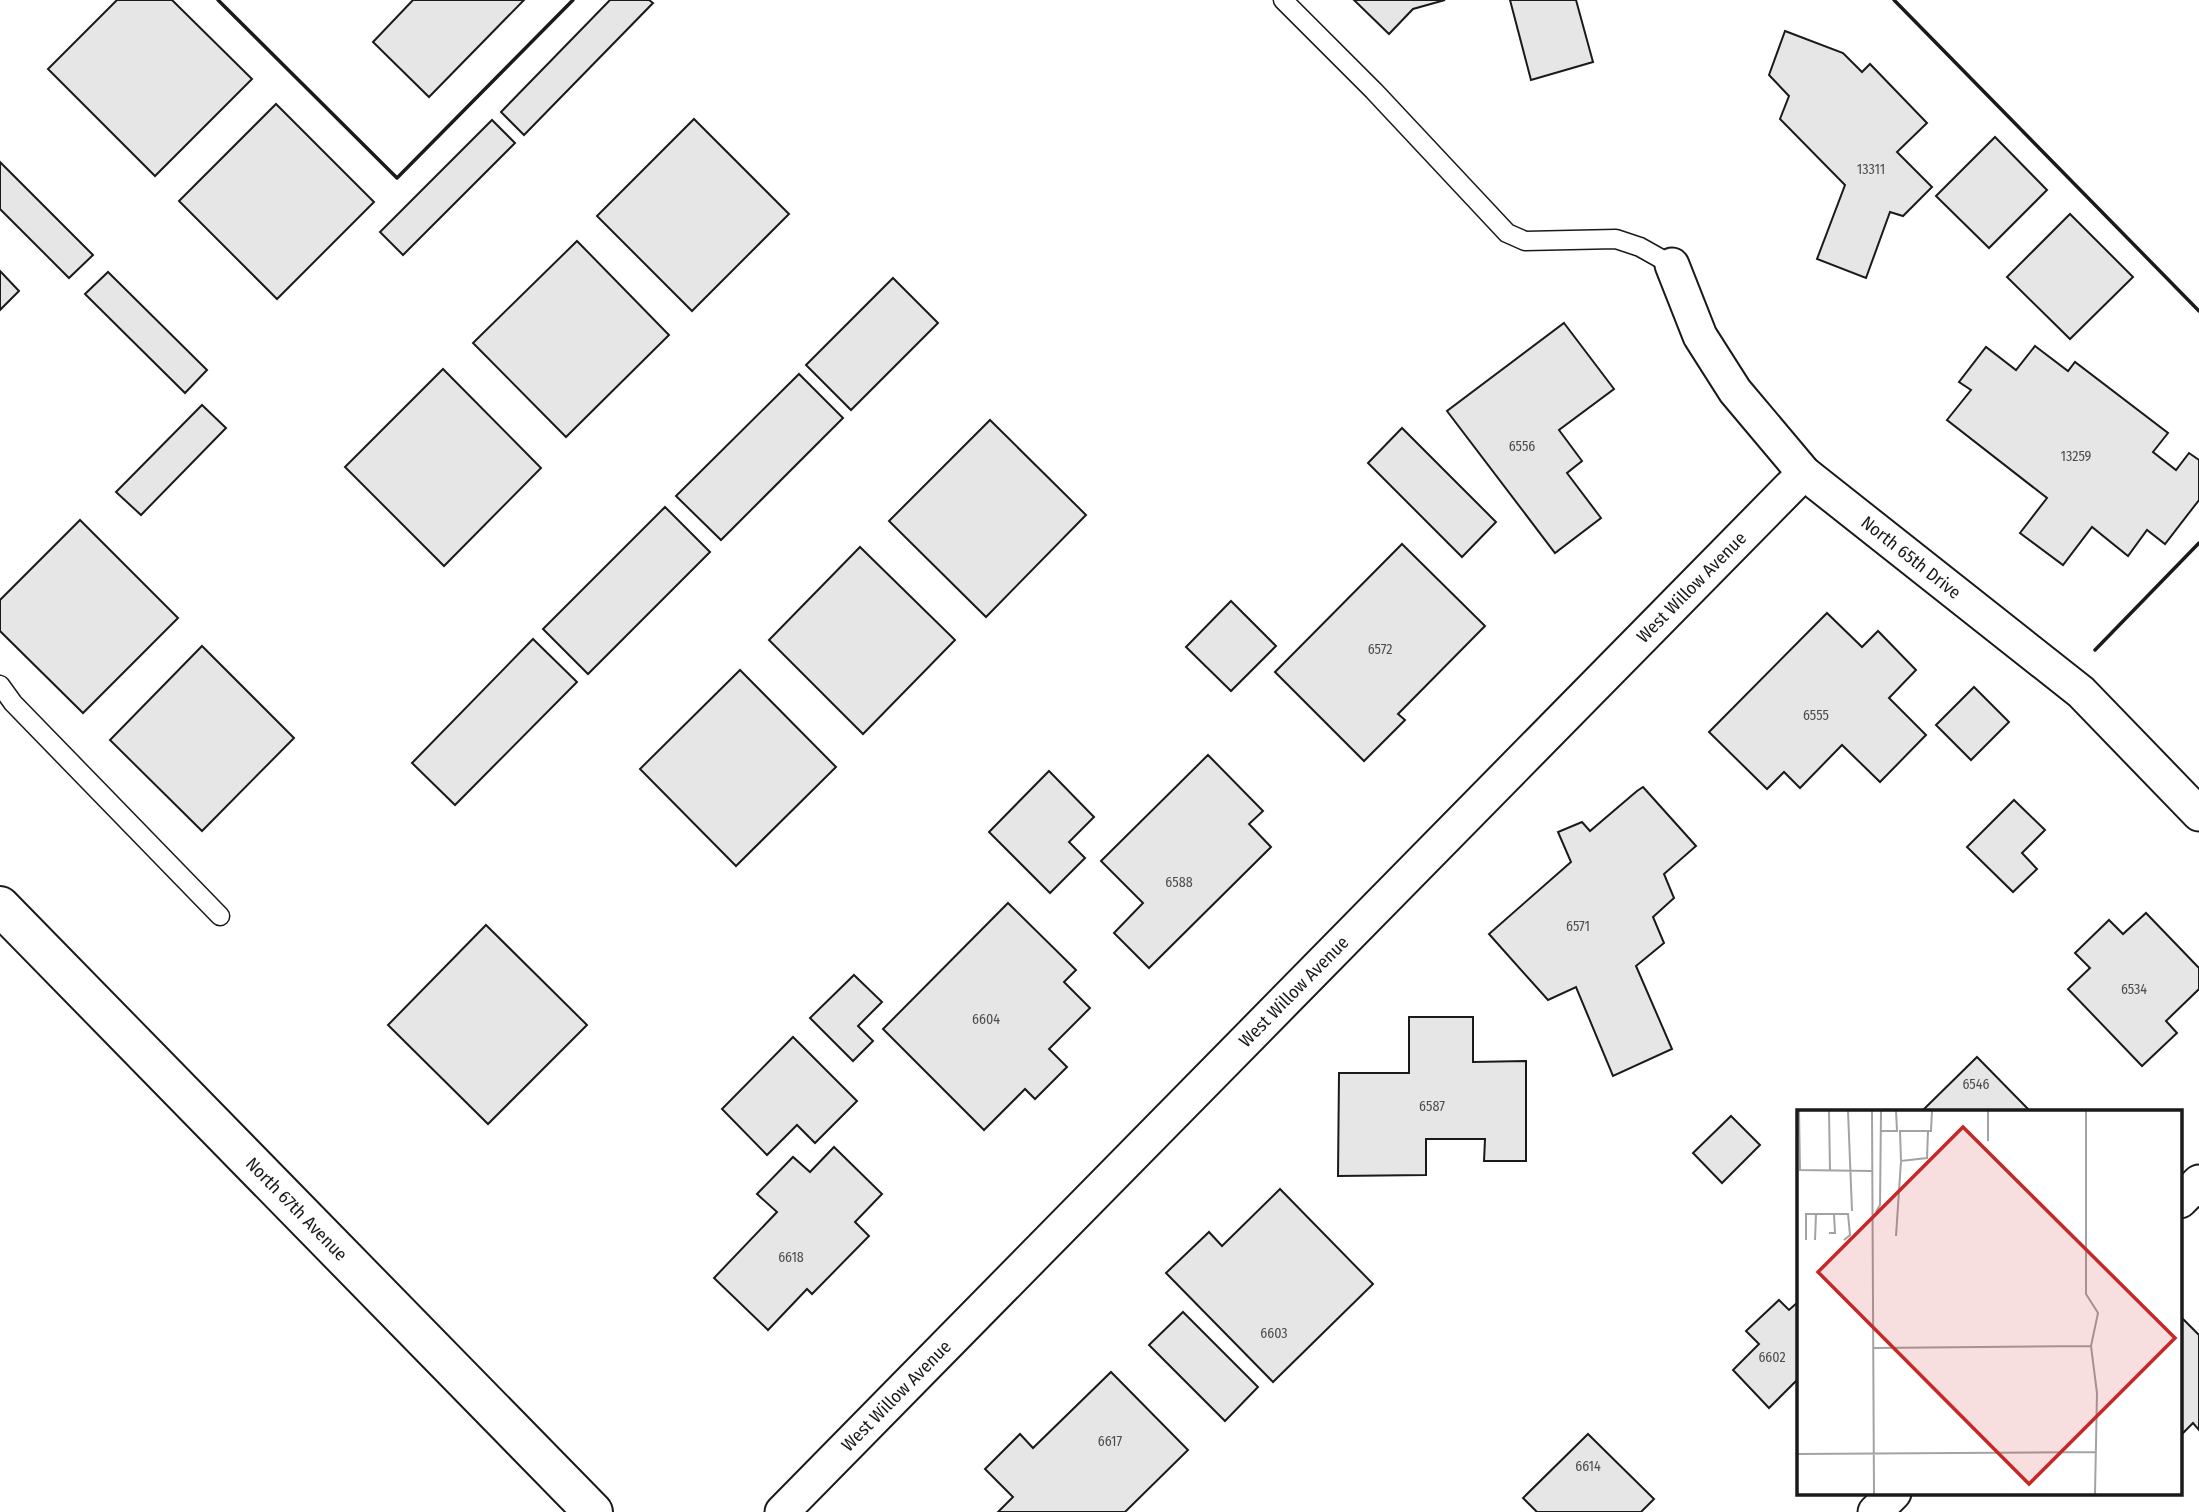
<svg xmlns="http://www.w3.org/2000/svg" width="2199" height="1512" font-family="'Fira Sans Condensed',sans-serif">
<style>
.building{fill:#e6e6e6;stroke:#1a1a1a;stroke-width:2}
.lines{fill:none;stroke-linecap:round;stroke-linejoin:round}
.service-casing{stroke:#1a1a1a;stroke-width:21}
.minor-casing{stroke:#1a1a1a;stroke-width:37}
.secondary-casing{stroke:#1a1a1a;stroke-width:42}
.service{stroke:#fff;stroke-width:18}
.minor{stroke:#fff;stroke-width:33}
.secondary{stroke:#fff;stroke-width:38}
.wall{stroke:#1a1a1a;stroke-width:3.5}
.labels{text-anchor:middle;stroke-width:5;stroke-linejoin:round;paint-order:stroke}
.number-label{font-size:14px;fill:#4d4d4d}
.street-label{font-size:18px;fill:#1a1a1a;stroke:#fff}
.inset-road{fill:none;stroke:#a3a3a3;stroke-width:2}
.view{fill:#c62828;fill-opacity:0.15;stroke:#c62828;stroke-width:3.5}
.inset-edge{fill:none;stroke:#1a1a1a;stroke-width:3.5}
</style>
<rect width="100%" height="100%" fill="#fff"/>
<!-- building -->
<g class="building">
<path d="M117,0H172L252,79L155,176L48,69Z"/>
<path d="M413,0H524L429,97L373,42Z"/>
<path d="M610,0H649L653,3L524,135L501,112Z"/>
<path d="M1354,0H1445L1413,9L1389,34Z"/>
<path d="M1510,0H1576L1593,62L1531,80Z"/>
<path d="M1785,31L1843,53L1862,72L1870,64L1927,123L1897,152L1932,187L1903,216L1890,212L1866,278L1817,259L1845,185L1780,119L1789,96L1769,75Z"/>
<path d="M276,104L374,202L277,299L179,201Z"/>
<path d="M694,119L789,214L692,311L597,216Z"/>
<path d="M492,120L515,143L403,255L380,232Z"/>
<path d="M1995,137L2047,190L1989,248L1936,196Z"/>
<path d="M0,162L93,255L69,278L0,209Z"/>
<path d="M2070,214L2133,277L2070,339L2007,277Z"/>
<path d="M577,241L669,335L566,437L473,343Z"/>
<path d="M0,271L19,291L0,310Z"/>
<path d="M108,272L207,370L185,393L85,294Z"/>
<path d="M893,278L938,323L851,410L806,365Z"/>
<path d="M1564,323L1614,389L1559,430L1582,461L1567,473L1601,518L1555,553L1447,411Z"/>
<path d="M2035,346L2068,371L2075,362L2168,433L2153,452L2176,470L2189,453L2199,460V500L2165,544L2147,530L2128,556L2092,527L2063,565L2020,533L2047,498L1947,420L1971,390L1959,382L1986,347L2016,370Z"/>
<path d="M443,369L541,468L444,566L345,467Z"/>
<path d="M799,374L843,418L721,540L676,496Z"/>
<path d="M202,405L226,428L141,515L116,492Z"/>
<path d="M990,420L1086,515L986,617L889,521Z"/>
<path d="M1402,428L1496,522L1462,557L1368,463Z"/>
<path d="M665,507L710,552L588,674L543,629Z"/>
<path d="M80,520L178,618L83,713L0,631V600Z"/>
<path d="M1402,544L1485,626L1398,714L1405,720L1364,761L1275,672Z"/>
<path d="M860,547L955,640L863,734L769,640Z"/>
<path d="M1231,601L1276,646L1231,691L1186,647Z"/>
<path d="M1827,613L1862,647L1878,631L1916,670L1889,698L1926,735L1880,782L1842,745L1800,788L1784,772L1767,789L1709,732Z"/>
<path d="M533,639L577,682L455,805L412,763Z"/>
<path d="M202,646L294,738L202,831L110,740Z"/>
<path d="M740,670L836,767L736,866L640,769Z"/>
<path d="M1974,687L2009,722L1971,760L1936,725Z"/>
<path d="M1208,755L1263,811L1249,824L1271,847L1149,968L1114,933L1143,903L1101,861Z"/>
<path d="M1049,771L1094,817L1069,842L1085,858L1050,893L989,832Z"/>
<path d="M1643,787L1696,846L1664,874L1674,898L1653,917L1664,943L1636,966L1672,1049L1613,1076L1576,987L1548,1000L1489,934L1571,862L1558,832L1582,822L1590,831L1637,791Z"/>
<path d="M2014,800L2045,830L2022,853L2037,869L2013,892L1967,847Z"/>
<path d="M1008,903L1076,970L1064,982L1090,1008L1049,1049L1067,1067L1035,1099L1025,1089L984,1130L883,1029Z"/>
<path d="M2146,913L2199,968V989L2166,1021L2177,1033L2142,1066L2068,989L2090,968L2075,953L2109,920L2123,934Z"/>
<path d="M486,925L587,1025L488,1124L388,1025Z"/>
<path d="M854,975L882,1002L858,1026L873,1041L853,1061L810,1018Z"/>
<path d="M1409,1017H1473V1062L1526,1061V1161H1484L1485,1139H1426V1175L1338,1176L1339,1073H1409Z"/>
<path d="M793,1037L857,1101L815,1143L797,1125L767,1155L722,1109Z"/>
<path d="M1977,1057L2030,1111H1922Z"/>
<path d="M1731,1116L1760,1145L1722,1183L1693,1153Z"/>
<path d="M834,1147L882,1194L855,1222L869,1236L812,1294L807,1289L768,1330L714,1278L777,1212L757,1194L793,1157L810,1172Z"/>
<path d="M1280,1189L1373,1284L1273,1382L1166,1273L1209,1232L1222,1246Z"/>
<path d="M1779,1300L1789,1310L1798,1302V1379L1769,1408L1733,1370L1759,1344L1746,1331Z"/>
<path d="M1183,1312L1258,1387L1225,1421L1149,1345Z"/>
<path d="M2180,1316L2199,1335V1430L2193,1423L2180,1436Z"/>
<path d="M1111,1372L1188,1450L1125,1512H998L1013,1497L985,1469L1020,1434L1033,1448Z"/>
<path d="M1588,1434L1654,1499L1641,1512H1537L1523,1498Z"/>
</g>
<g class="lines">
<!-- service casing -->
<g class="service-casing">
<g id="service">
<path d="M1283,0L1374,91L1507,233L1525,241L1616,239L1640,247L1672,265"/>
<path d="M0,685L13,703L220,916"/>
</g>
</g>
<!-- minor casing -->
<g class="minor-casing">
<g id="minor">
<path id="s1" d="M1672,265L1700,336L1735,391L1804,473L2081,692L2199,814"/>
<path d="M2180,1201L2199,1182"/>
<path id="s2" d="M782,1512L1804,473"/>
<path d="M1875,1512L1894,1493"/>
</g>
</g>
<!-- secondary casing -->
<g class="secondary-casing">
<g id="secondary">
<path id="s3" d="M0,906L593,1512"/>
</g>
</g>
<!-- service -->
<use href="#service" class="service"/>
<!-- minor -->
<use href="#minor" class="minor"/>
<!-- secondary -->
<use href="#secondary" class="secondary"/>
<!-- wall -->
<g class="wall">
<path d="M218,0L397,178L573,0"/>
<path d="M1894,0L2199,311"/>
<path d="M2095,650L2199,543"/>
</g>
</g>
<g class="labels">
<!-- number labels -->
<g class="number-label">
<text x="1871" y="174">13311</text>
<text x="1522" y="451">6556</text>
<text x="2076" y="461">13259</text>
<text x="1380" y="654">6572</text>
<text x="1816" y="720">6555</text>
<text x="1179" y="887">6588</text>
<text x="1578" y="931">6571</text>
<text x="2134" y="994">6534</text>
<text x="986" y="1024">6604</text>
<text x="1976" y="1089">6546</text>
<text x="1432" y="1111">6587</text>
<text x="791" y="1262">6618</text>
<text x="1274" y="1338">6603</text>
<text x="1772" y="1362">6602</text>
<text x="1110" y="1446">6617</text>
<text x="1588" y="1471">6614</text>
</g>
<!-- street labels -->
<g class="street-label">
<text dy="6" stroke="none"><textPath href="#s1" startOffset="385">North 65th Drive</textPath></text>
<text dy="6" stroke="none"><textPath href="#s2" startOffset="1297">West Willow Avenue</textPath></text>
<text dy="6" stroke="none"><textPath href="#s2" startOffset="730">West Willow Avenue</textPath></text>
<text dy="6" stroke="none"><textPath href="#s3" startOffset="424">North 67th Avenue</textPath></text>
<text dy="6" stroke="none"><textPath href="#s2" startOffset="163">West Willow Avenue</textPath></text>
</g>
</g>
<!-- overview -->
<g transform="translate(1797 1110)">
<rect width="385" height="385" fill="#fff"/>
<path class="inset-road" d="M2,1L3,60L75,61M32,1L33,61M51,1L55,101M75,1L77,384M289,1V184L301,203L294,236L300,283L298,384M84,21H100L99,1M102,21H134L135,1M103,21L104,51L130,48L131,21M191,31V1M79,102L83,95L84,1M32,123H38L37,104M99,126L104,51M9,130V104H51L53,125L47,130M18,130L19,104M77,238L294,236M0,344L299,342"/>
<path class="view" d="M166,17L378,228L232,374L21,162Z"/>
<rect width="385" height="385" class="inset-edge"/>
</g>
</svg>
